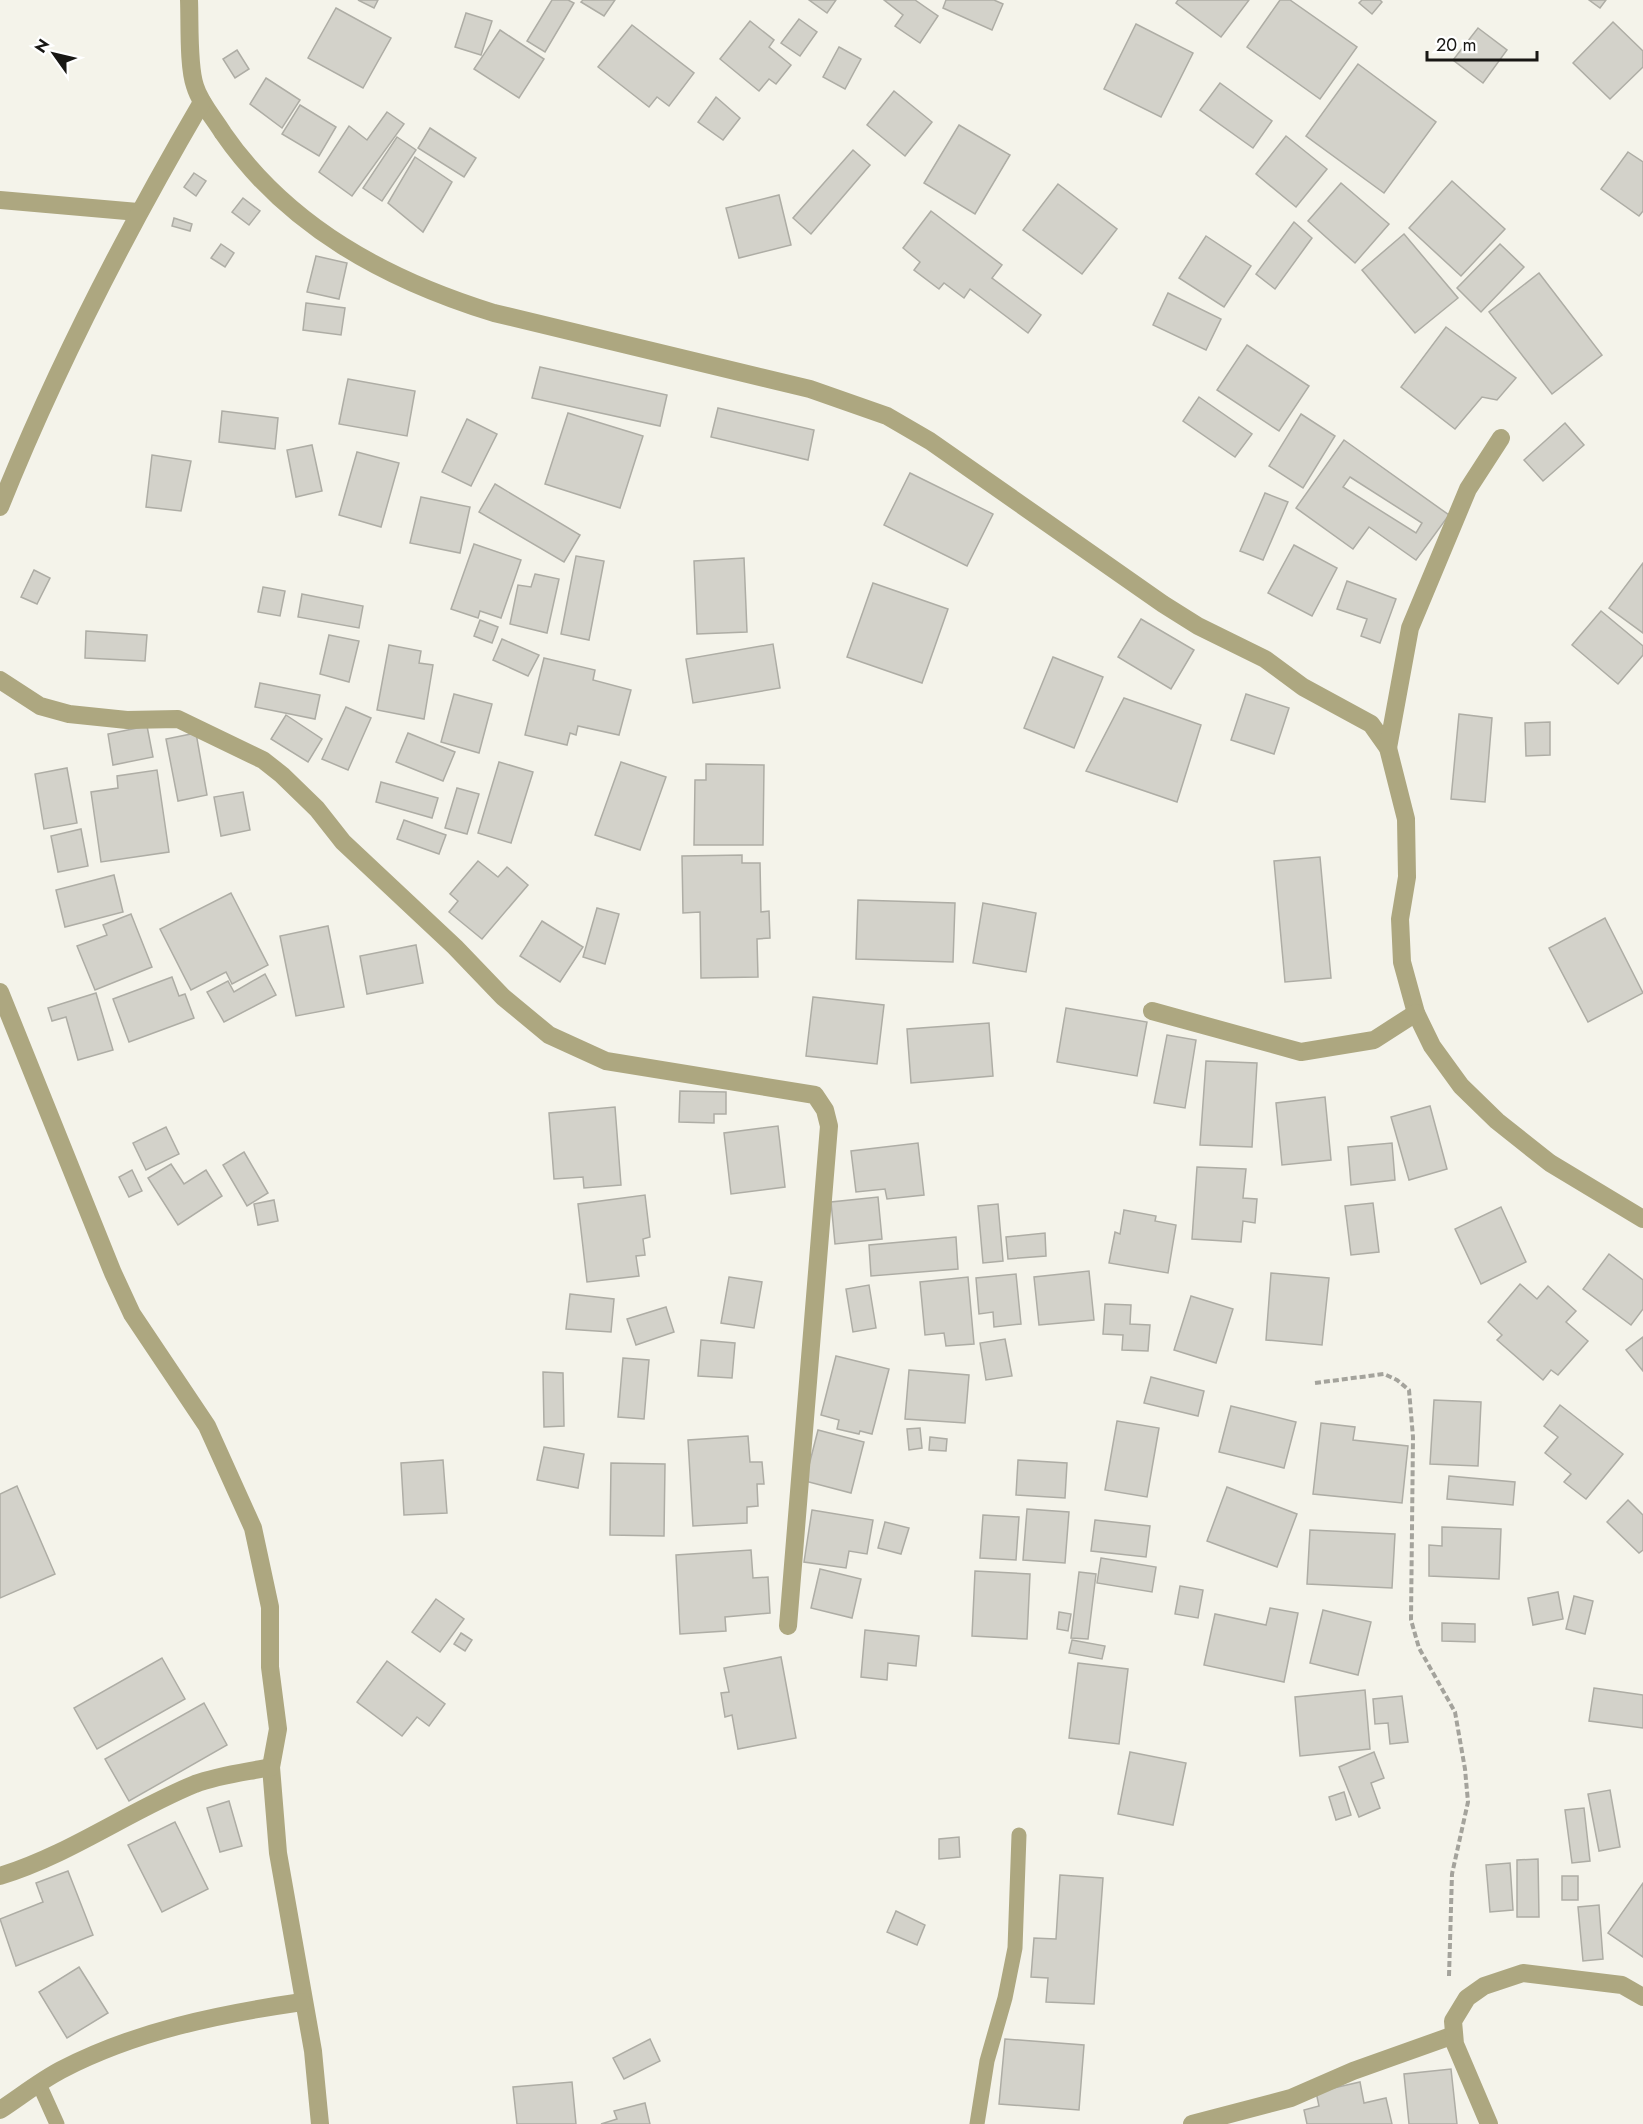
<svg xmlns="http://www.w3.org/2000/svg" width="1643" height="2124" font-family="Jost,sans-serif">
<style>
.building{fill:#d3d2ca;stroke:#aeada5;stroke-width:1.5;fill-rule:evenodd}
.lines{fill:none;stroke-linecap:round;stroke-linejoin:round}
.path{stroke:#a4a39c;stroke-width:4;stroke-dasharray:6 3;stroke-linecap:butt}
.service{stroke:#ada780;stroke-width:15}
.minor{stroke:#ada780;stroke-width:18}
</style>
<rect width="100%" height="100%" fill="#f4f3ea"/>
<!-- building -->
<g class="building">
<path d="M358,0H378L374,8Z"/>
<path d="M552,0H568L574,3L545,52L527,41Z"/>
<path d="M583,0H615L604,16L581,2Z"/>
<path d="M809,0H836L827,13Z"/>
<path d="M884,0H915L938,16L920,43L895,26L903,15Z"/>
<path d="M946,0H994L1003,4L992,30L943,8Z"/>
<path d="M1178,0H1249L1221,37L1176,3Z"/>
<path d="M1280,0H1290L1357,47L1320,99L1247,47Z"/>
<path d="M1362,0H1380L1382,2L1372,14L1359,3Z"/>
<path d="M1589,0H1606L1600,8Z"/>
<path d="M336,8L391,38L363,88L308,58Z"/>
<path d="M466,13L492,21L481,55L455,47Z"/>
<path d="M799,19L817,32L800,56L781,43Z"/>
<path d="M750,21L774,40L769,47L791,65L776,84L769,79L759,91L720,59Z"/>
<path d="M1613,22L1643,51V67L1610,99L1573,63Z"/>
<path d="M1136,24L1193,53L1161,117L1104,89Z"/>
<path d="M632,25L694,73L669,106L657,97L649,107L598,67Z"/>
<path d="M1478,28L1507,50L1483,83L1453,60Z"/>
<path d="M500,30L544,59L519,98L474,69Z"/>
<path d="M839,47L861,59L845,89L823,77Z"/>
<path d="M237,50L249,69L235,78L223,59Z"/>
<path d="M1358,64L1436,122L1384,193L1306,136Z"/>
<path d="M266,78L300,100L282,128L250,104Z"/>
<path d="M1220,83L1272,121L1253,148L1200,110Z"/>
<path d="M894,91L932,122L905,156L867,125Z"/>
<path d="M716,97L740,118L723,140L698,122Z"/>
<path d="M300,105L336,127L319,156L282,134Z"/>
<path d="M387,112L404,124L352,196L319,172L349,126L367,140Z"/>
<path d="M959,125L1010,155L975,214L924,183Z"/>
<path d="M430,128L476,158L464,177L418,148Z"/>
<path d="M1286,136L1327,169L1296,207L1256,174Z"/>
<path d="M397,137L416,150L382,201L363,188Z"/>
<path d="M853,150L870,165L811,234L793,218Z"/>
<path d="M1628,152L1643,162V211L1639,216L1601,189Z"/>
<path d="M415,157L452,182L423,232L388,203Z"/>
<path d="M194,173L206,181L196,196L184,187Z"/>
<path d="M1452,181L1505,229L1461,276L1409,228Z"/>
<path d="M1341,183L1389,224L1355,263L1308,221Z"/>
<path d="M1058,184L1117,229L1082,274L1023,230Z"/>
<path d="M779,195L791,245L739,258L726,208Z"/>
<path d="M243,198L260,211L249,225L232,212Z"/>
<path d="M931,211L1002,265L992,278L1041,315L1028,333L970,289L964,298L944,283L939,289L914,270L920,262L903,248Z"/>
<path d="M174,218L192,224L190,231L172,226Z"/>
<path d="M1294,222L1312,238L1275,289L1256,274Z"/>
<path d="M1404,234L1458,298L1415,333L1362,270Z"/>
<path d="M1206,236L1251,266L1224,307L1179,278Z"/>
<path d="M221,244L234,253L225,267L211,258Z"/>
<path d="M1500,244L1524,267L1481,312L1457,288Z"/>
<path d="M316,256L347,263L339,299L307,292Z"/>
<path d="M1539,273L1602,355L1552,394L1489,312Z"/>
<path d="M1168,293L1221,319L1206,350L1153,325Z"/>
<path d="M306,303L345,308L341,335L303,330Z"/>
<path d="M1446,327L1516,378L1497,400L1482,397L1455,429L1401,387Z"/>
<path d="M1247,345L1309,386L1279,431L1217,390Z"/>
<path d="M540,367L667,395L660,426L532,398Z"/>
<path d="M348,379L415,391L407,436L339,424Z"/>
<path d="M1199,397L1252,434L1235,457L1183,421Z"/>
<path d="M718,408L814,430L808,460L711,437Z"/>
<path d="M222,411L278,418L275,449L219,442Z"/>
<path d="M568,413L643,436L620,508L545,484Z"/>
<path d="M1301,414L1335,436L1303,488L1269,466Z"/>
<path d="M467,419L497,434L471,486L442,472Z"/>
<path d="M1565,423L1584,445L1543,481L1524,460Z"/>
<path d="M1344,440L1449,515L1416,560L1369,527L1353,549L1296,508ZM1350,477L1422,523L1416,533L1343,487Z"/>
<path d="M312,445L322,491L296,497L287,450Z"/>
<path d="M357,452L399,463L381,527L339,515Z"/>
<path d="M152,455L191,461L181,511L146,507Z"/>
<path d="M910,473L993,514L967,566L884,525Z"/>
<path d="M495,484L580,535L564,562L479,512Z"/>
<path d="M1265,493L1288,502L1263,560L1240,551Z"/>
<path d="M421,497L470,507L460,553L410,543Z"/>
<path d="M474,544L521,560L501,618L480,611L478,618L451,609Z"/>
<path d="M1294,545L1337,568L1312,616L1268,593Z"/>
<path d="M576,556L604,561L589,640L561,634Z"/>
<path d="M744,558L747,632L697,634L694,561Z"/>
<path d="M1643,563V633L1609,608Z"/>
<path d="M34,570L50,578L37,604L21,597Z"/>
<path d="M535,574L559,579L547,633L510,624L518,585L531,587Z"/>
<path d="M1347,581L1396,599L1380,643L1361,636L1367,619L1337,609Z"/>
<path d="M873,583L948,609L922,683L847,657Z"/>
<path d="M263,587L285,591L280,616L258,612Z"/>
<path d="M302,594L363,606L359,628L298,617Z"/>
<path d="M1601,611L1643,646V655L1618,684L1572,645Z"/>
<path d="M1141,619L1194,650L1171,689L1118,657Z"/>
<path d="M480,620L498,627L492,643L474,636Z"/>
<path d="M86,631L147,635L145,661L85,658Z"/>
<path d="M329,635L359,641L349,682L320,674Z"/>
<path d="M502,639L539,655L528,676L493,660Z"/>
<path d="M773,644L780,688L693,703L686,659Z"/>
<path d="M389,645L421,651L419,663L433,665L424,719L377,710Z"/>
<path d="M1053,657L1103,677L1074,748L1024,728Z"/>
<path d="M544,658L595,670L593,680L631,690L619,735L578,726L576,735L570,733L567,745L525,735Z"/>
<path d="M260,683L320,695L315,719L255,707Z"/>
<path d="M454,694L492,704L479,753L441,742Z"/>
<path d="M1246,694L1289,708L1274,754L1231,740Z"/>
<path d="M1124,698L1201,725L1177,802L1086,771Z"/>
<path d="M346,707L371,718L348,770L322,759Z"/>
<path d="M1459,714L1492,718L1485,802L1451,799Z"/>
<path d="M286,715L322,739L308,762L271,739Z"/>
<path d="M1550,722V755L1526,756L1525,723Z"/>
<path d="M147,726L153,757L113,765L108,734Z"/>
<path d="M196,733L207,795L178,801L166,739Z"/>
<path d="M408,733L455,752L443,781L396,762Z"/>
<path d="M499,762L533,772L511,843L478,833Z"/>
<path d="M621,762L666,777L640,850L595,835Z"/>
<path d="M706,764L764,765L763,845H694L695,780H706Z"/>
<path d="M67,768L77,823L44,829L35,774Z"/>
<path d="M157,770L169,852L101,862L91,792L118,788L117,776Z"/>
<path d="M381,782L438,798L432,818L376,802Z"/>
<path d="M457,788L479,794L467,834L445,828Z"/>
<path d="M243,792L250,830L221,836L214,797Z"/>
<path d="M404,820L446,835L439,854L397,839Z"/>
<path d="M81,829L88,866L58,872L51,836Z"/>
<path d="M742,855V863H760L761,912L769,911L770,938L757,939L758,977L701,978L700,912L683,913L682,856Z"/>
<path d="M1320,857L1331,978L1285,982L1274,861Z"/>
<path d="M478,861L498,877L507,867L528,885L482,939L449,912L458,901L450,894Z"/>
<path d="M114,875L123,912L65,927L56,890Z"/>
<path d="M231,893L268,965L232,984L226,972L191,990L160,929Z"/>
<path d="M858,900L955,903L953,962L856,959Z"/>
<path d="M983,903L1036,913L1026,972L973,963Z"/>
<path d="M597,908L619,914L605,964L583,957Z"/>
<path d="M131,914L152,967L95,990L77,946L107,935L103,925Z"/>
<path d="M1605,918L1643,993L1588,1022L1549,948Z"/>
<path d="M542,921L583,947L560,982L520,956Z"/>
<path d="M328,926L344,1007L296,1016L280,936Z"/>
<path d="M416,945L423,983L367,994L360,956Z"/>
<path d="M265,974L276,995L224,1022L207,992L228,981L234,992Z"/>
<path d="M172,977L179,996L185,994L194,1018L129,1042L113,999Z"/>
<path d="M96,993L113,1050L78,1060L66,1017L52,1021L48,1008Z"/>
<path d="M813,997L884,1005L877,1064L806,1056Z"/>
<path d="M1066,1008L1147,1022L1137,1076L1057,1062Z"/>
<path d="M989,1023L993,1076L911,1083L907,1029Z"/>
<path d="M1167,1035L1196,1040L1185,1108L1154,1103Z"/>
<path d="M1206,1061L1257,1063L1252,1147L1200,1145Z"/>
<path d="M680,1091L726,1092V1114H714V1123L679,1122Z"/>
<path d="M1325,1097L1331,1160L1282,1165L1276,1103Z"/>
<path d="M1430,1106L1447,1169L1409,1180L1391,1117Z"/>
<path d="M615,1107L621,1185L584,1188L583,1177L554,1179L549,1113Z"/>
<path d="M778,1126L785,1187L731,1194L724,1133Z"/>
<path d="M166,1127L179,1154L146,1170L133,1143Z"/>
<path d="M918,1143L924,1195L887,1199L885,1189L856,1192L851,1151Z"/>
<path d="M1392,1143L1395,1180L1351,1185L1348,1147Z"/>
<path d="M244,1152L268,1193L247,1206L223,1165Z"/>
<path d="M171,1164L184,1184L206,1170L222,1196L178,1225L148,1178Z"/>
<path d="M1197,1167L1246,1169L1243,1198L1257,1199L1255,1223L1243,1221L1241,1242L1192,1239Z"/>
<path d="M132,1170L142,1191L129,1197L119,1177Z"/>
<path d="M645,1195L650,1237L643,1239L645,1255L636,1256L639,1276L587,1282L578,1204Z"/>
<path d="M878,1197L882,1239L835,1244L831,1202Z"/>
<path d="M274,1200L278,1221L258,1225L254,1204Z"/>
<path d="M1373,1203L1379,1252L1351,1255L1345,1206Z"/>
<path d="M998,1204L1003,1261L983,1263L978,1206Z"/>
<path d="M1501,1207L1526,1262L1481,1284L1455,1229Z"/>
<path d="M1124,1210L1156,1216L1155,1221L1176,1225L1168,1273L1109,1263L1115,1232L1120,1234Z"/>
<path d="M1045,1233L1046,1256L1008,1259L1006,1237Z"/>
<path d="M956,1237L958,1269L871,1276L869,1245Z"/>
<path d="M1609,1254L1643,1280V1309L1631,1325L1583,1289Z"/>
<path d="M1089,1271L1094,1320L1039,1325L1034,1277Z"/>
<path d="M1271,1273L1329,1278L1322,1345L1266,1340Z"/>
<path d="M1016,1274L1021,1324L994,1327L993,1312L979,1314L976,1278Z"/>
<path d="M729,1277L762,1282L754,1328L721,1323Z"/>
<path d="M968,1277L974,1344L946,1346L944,1333L925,1335L920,1282Z"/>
<path d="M1520,1284L1537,1299L1548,1286L1576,1311L1566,1322L1588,1341L1558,1375L1551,1370L1543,1380L1497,1340L1502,1335L1488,1322Z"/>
<path d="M869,1285L876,1328L853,1332L846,1289Z"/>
<path d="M570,1294L614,1299L611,1332L566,1329Z"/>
<path d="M1191,1296L1233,1309L1216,1363L1174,1350Z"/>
<path d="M1105,1304L1131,1305L1130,1324L1150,1325L1148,1351L1122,1350L1123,1335L1103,1334Z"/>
<path d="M666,1307L674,1332L636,1345L627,1319Z"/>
<path d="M1643,1337V1371L1626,1350Z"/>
<path d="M1005,1339L1012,1376L986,1380L980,1343Z"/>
<path d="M701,1340L735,1343L732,1378L698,1376Z"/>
<path d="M836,1356L889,1369L872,1434L860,1431L859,1434L837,1429L839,1420L821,1415Z"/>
<path d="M623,1358L649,1360L644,1419L618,1417Z"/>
<path d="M909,1370L969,1375L965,1423L905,1419Z"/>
<path d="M543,1372L563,1373L564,1426L544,1427Z"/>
<path d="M1151,1377L1204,1391L1198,1416L1144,1403Z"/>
<path d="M1434,1400L1481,1402L1478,1466L1430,1464Z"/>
<path d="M1560,1405L1623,1454L1586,1499L1564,1482L1571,1474L1545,1453L1558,1437L1544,1426Z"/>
<path d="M1231,1406L1296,1422L1284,1468L1219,1452Z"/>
<path d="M1117,1421L1159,1428L1147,1497L1105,1490Z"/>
<path d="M1321,1423L1355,1427L1353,1440L1408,1446L1402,1503L1313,1494Z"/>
<path d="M920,1428L922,1448L909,1450L907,1429Z"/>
<path d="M818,1430L864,1442L851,1493L805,1481Z"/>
<path d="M748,1436L750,1462H762L764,1484H757L758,1506L747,1507V1523L693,1526L688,1440Z"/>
<path d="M930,1437L947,1439L946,1451L929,1450Z"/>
<path d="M544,1447L584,1454L578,1488L537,1480Z"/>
<path d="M443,1460L447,1513L404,1515L401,1463Z"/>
<path d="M1018,1460L1067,1463L1065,1498L1016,1495Z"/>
<path d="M611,1463L665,1464L664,1536L610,1535Z"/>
<path d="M1449,1476L1515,1482L1513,1505L1447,1499Z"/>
<path d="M17,1486L55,1574L0,1598V1494Z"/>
<path d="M1227,1487L1297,1514L1277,1567L1207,1541Z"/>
<path d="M1628,1500L1643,1515V1550L1639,1553L1607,1522Z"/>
<path d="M1027,1509L1069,1512L1065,1563L1023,1560Z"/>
<path d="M812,1510L873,1520L867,1554L849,1551L846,1568L804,1562Z"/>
<path d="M983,1515L1019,1517L1016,1560L980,1558Z"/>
<path d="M1095,1520L1150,1526L1146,1557L1091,1551Z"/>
<path d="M885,1522L909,1528L901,1554L878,1548Z"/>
<path d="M1442,1527L1501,1529L1499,1579L1429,1576V1545L1442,1546Z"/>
<path d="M1310,1530L1395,1534L1392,1588L1307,1584Z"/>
<path d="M751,1550L753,1578L768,1577L770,1613L725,1617L726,1631L680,1634L676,1555Z"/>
<path d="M1101,1558L1156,1567L1152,1592L1097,1583Z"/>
<path d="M820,1569L861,1579L852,1618L811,1608Z"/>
<path d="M975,1571L1030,1574L1027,1639L972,1636Z"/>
<path d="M1079,1572L1096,1574L1088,1639L1071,1638Z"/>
<path d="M1180,1586L1203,1590L1198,1618L1175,1614Z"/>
<path d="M1558,1592L1563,1619L1533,1625L1528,1598Z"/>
<path d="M1574,1596L1593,1601L1585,1634L1566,1629Z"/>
<path d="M436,1599L464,1619L440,1652L412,1632Z"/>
<path d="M1270,1608L1298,1613L1284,1682L1204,1665L1215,1614L1266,1625Z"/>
<path d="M1323,1610L1371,1622L1358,1675L1310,1663Z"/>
<path d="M1059,1612L1071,1614L1068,1631L1057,1629Z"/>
<path d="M1442,1623L1475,1624V1642L1442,1641Z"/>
<path d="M865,1630L919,1636L916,1666L888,1663L887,1680L861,1677Z"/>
<path d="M461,1633L472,1640L465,1651L454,1644Z"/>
<path d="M1072,1640L1105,1646L1102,1659L1069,1653Z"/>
<path d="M781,1657L796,1738L738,1749L732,1715L725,1717L721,1693L729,1692L724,1668Z"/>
<path d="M162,1658L185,1699L97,1749L74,1708Z"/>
<path d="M387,1661L445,1704L429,1726L417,1717L402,1736L357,1702Z"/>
<path d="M1078,1663L1128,1669L1119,1744L1069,1738Z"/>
<path d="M1594,1688L1643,1695V1728L1589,1721Z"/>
<path d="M1365,1690L1370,1749L1300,1756L1295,1697Z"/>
<path d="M1402,1696L1408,1742L1390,1744L1388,1723L1375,1724L1373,1699Z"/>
<path d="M204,1703L227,1745L129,1801L105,1759Z"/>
<path d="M1130,1752L1186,1763L1173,1825L1118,1814Z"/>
<path d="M1374,1752L1384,1778L1371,1783L1380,1808L1359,1817L1339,1767Z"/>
<path d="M1610,1790L1620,1847L1599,1851L1588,1794Z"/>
<path d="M1344,1792L1351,1815L1336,1820L1329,1797Z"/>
<path d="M229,1801L242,1846L220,1852L207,1808Z"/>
<path d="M1584,1808L1590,1861L1572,1863L1565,1810Z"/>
<path d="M175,1822L208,1889L162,1912L128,1845Z"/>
<path d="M959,1837L960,1857L939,1859V1839Z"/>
<path d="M1538,1859L1539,1917H1517V1860Z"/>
<path d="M1510,1863L1513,1910L1490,1912L1486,1865Z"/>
<path d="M68,1871L93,1935L16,1966L0,1919L43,1902L36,1883Z"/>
<path d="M1060,1875L1103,1878L1094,2004L1046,2002L1048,1978L1031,1977L1034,1938L1056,1939Z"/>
<rect x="1562" y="1876" width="16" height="24"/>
<path d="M1643,1883V1957L1608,1933Z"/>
<path d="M1599,1905L1603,1959L1583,1961L1578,1907Z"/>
<path d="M896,1911L925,1925L917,1945L887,1932Z"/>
<path d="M79,1967L108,2013L67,2038L39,1992Z"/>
<path d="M650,2039L660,2061L624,2079L613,2058Z"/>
<path d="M1005,2039L1084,2045L1079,2110L999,2104Z"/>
<path d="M1451,2069L1457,2124H1409L1404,2074Z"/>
<path d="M572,2082L576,2124H517L513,2087Z"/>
<path d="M1360,2082L1364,2103L1386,2098L1392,2124H1307L1304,2110L1319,2106L1316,2092Z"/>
<path d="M645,2103L650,2124H601L617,2119L614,2111Z"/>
</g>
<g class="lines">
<!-- path -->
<path class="path" d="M1315,1383L1384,1374L1397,1380L1409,1390L1413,1437L1411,1620L1419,1648L1455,1712L1465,1769L1468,1802L1452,1874L1449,1976"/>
<!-- service -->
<g class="service">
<path d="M39,2084L57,2124"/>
<path d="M977,2124L987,2061L1005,1998L1015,1948L1019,1835"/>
</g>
<!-- minor -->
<g class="minor">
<path d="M189,0C190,23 188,66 195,86C200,103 214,118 223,133C288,227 387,280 494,313L810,389L887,416L930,441L1163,604L1198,626L1265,659L1303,687L1371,724L1388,748L1406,819L1407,877L1400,919L1402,962L1416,1013L1432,1046L1461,1086L1497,1121L1550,1163L1643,1219"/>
<path d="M0,200L138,212"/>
<path d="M0,507C56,367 126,232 202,102"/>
<path d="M0,680L40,706L69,714L127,720L178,719L263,760L282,775L317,809L343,842L455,947L503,997L549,1035L606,1061L815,1095L825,1110L829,1126L788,1626"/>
<path d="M1388,748L1410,628L1468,489L1501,438"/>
<path d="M0,992L113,1273L132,1314L207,1426L253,1528L270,1607V1667L278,1729L271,1767L278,1853L313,2051L320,2124"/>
<path d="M1152,1011L1301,1052L1374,1040L1416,1013"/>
<path d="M0,1876C69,1855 129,1811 195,1784C219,1775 247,1772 271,1767"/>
<path d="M0,2110C20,2097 40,2081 61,2070C136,2031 219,2014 302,2002"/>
<path d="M1192,2124L1291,2098L1353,2071L1454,2035"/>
<path d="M1489,2124L1455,2044L1453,2021L1467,1998L1484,1986L1523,1973L1622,1985L1643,1997"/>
</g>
</g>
<!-- north arrow -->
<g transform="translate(54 54) rotate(304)" stroke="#ffffff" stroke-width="4.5" paint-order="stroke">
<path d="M0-4.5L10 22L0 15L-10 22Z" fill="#181714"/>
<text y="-9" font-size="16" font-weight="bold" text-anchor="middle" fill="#181714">N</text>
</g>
<!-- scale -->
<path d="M1427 51v9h110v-9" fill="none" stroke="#181714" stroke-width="3"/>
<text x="1436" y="51" font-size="18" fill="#181714" stroke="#ffffff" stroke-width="4.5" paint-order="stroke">20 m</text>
</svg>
